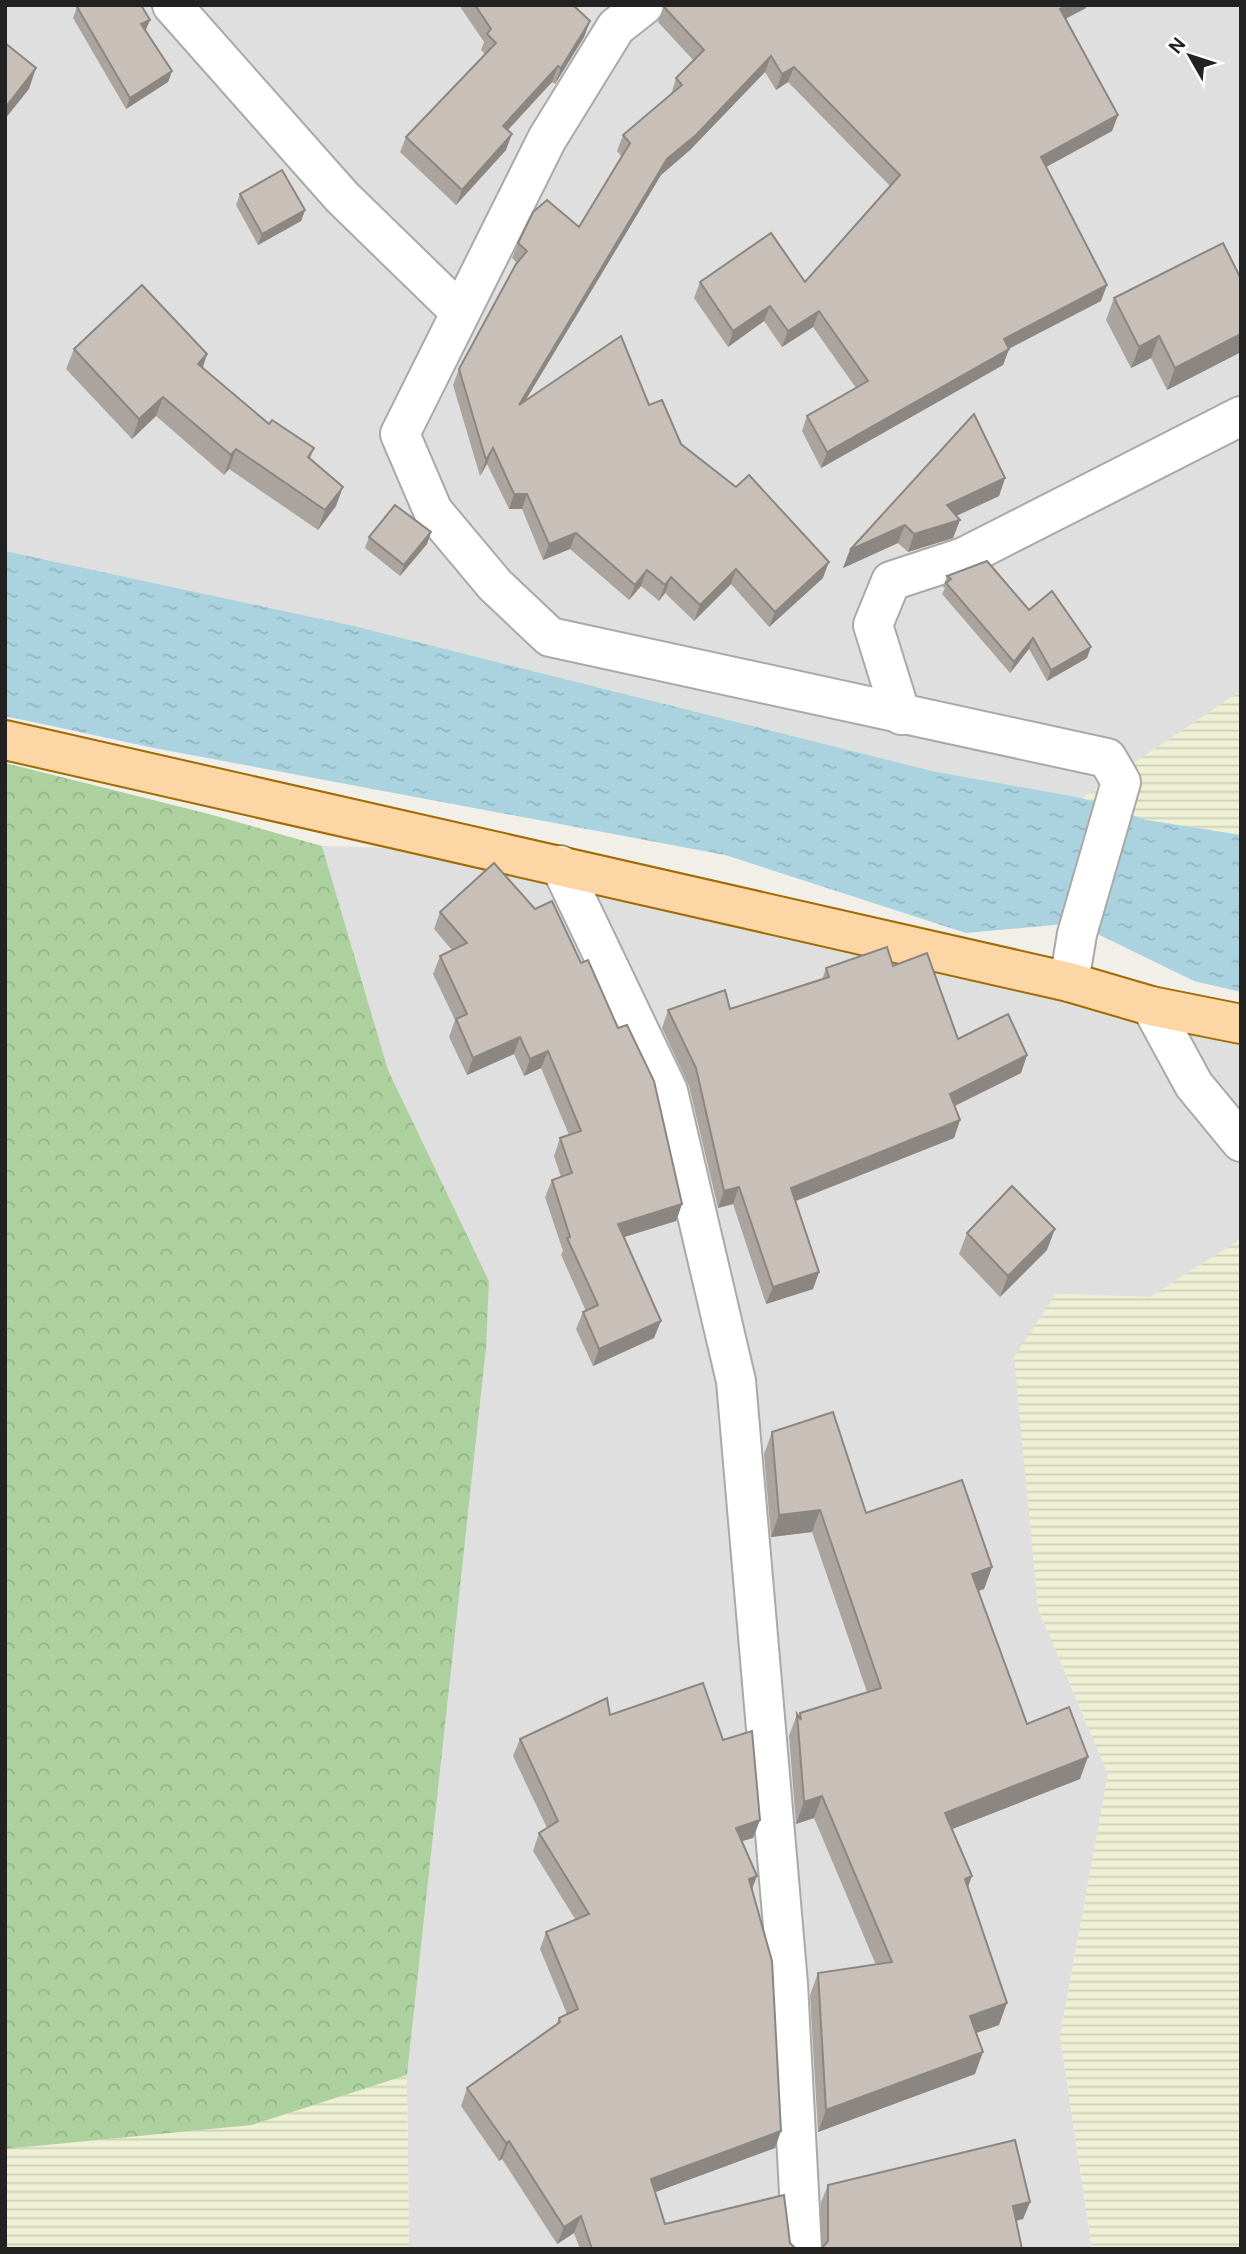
<svg xmlns="http://www.w3.org/2000/svg" width="1246" height="2254" font-family="'DM Sans',sans-serif">
<style>
.residential{fill:#e0dfdf}
.farmland{fill:url(#farmland-rules)}
.forest{fill:url(#forest-crowns)}
.water{fill:url(#water-ripples)}
.lines{fill:none;stroke-linecap:round;stroke-linejoin:round}
.minor-casing{stroke:#a9a9a9;stroke-width:42}
.major-casing{stroke:#a06b00;stroke-width:42}
.minor{stroke:#fff;stroke-width:38}
.major{stroke:#fcd6a4;stroke-width:38}
.wall{fill:#aba49e}
.shaded-wall{fill:#8b8681}
.building{fill:#c7bfb8;stroke:#8b8681;stroke-width:2}
</style>
<defs>
<pattern id="farmland-rules" width="6" height="5" patternUnits="userSpaceOnUse" patternTransform="scale(1.75)"><rect width="6" height="5" fill="#eef0d5"/><path d="M0 2.5h6" fill="none" stroke="#ccceb7"/></pattern>
<pattern id="forest-crowns" width="20" height="18" patternUnits="userSpaceOnUse" patternTransform="scale(1.75)"><rect width="20" height="18" fill="#add19e"/><path d="M2 6a3 3 0 1 1 6 0M12 15a3 3 0 1 1 6 0" fill="none" stroke="#95b388"/></pattern>
<pattern id="water-ripples" width="26" height="14" patternUnits="userSpaceOnUse" patternTransform="scale(1.75)"><rect width="26" height="14" fill="#aad3df"/><path d="M2 4q2-2 4 0t4 0M15 11q2-2 4 0t4 0" fill="none" stroke="#92b5bf"/></pattern>
</defs>
<rect width="100%" height="100%" fill="#f2efe9"/>
<!-- residential -->
<g class="residential">
<path d="M5,5H1241V691L1082,798L932,771L354,626L5,551Z"/>
<path d="M322,846L430,849L1241,1037V1239L1150,1297L1056,1294L1028,1492L1038,1608L1108,1774L1060,2036L1092,2249H409L407,2075L489,1281L388,1070Z"/>
</g>
<!-- farmland -->
<g class="farmland">
<path d="M1241,691V835L1147,820L1082,798Z"/>
<path d="M1241,1239V2249H1092L1060,2036L1108,1774L1038,1608L1014,1357L1056,1294L1150,1297Z"/>
<path d="M407,2075L409,2249H5V2149L252,2125Z"/>
</g>
<!-- forest -->
<path class="forest" d="M5,763L209,814L322,846L388,1070L489,1281L486,1347L407,2075L252,2125L5,2149Z"/>
<!-- water -->
<path class="water" d="M5,551L354,626L932,771L1082,798L1147,820L1241,835V992L1194,981L1075,923L966,933L725,855L154,748L5,716Z"/>
<g class="lines">
<!-- minor casing -->
<g class="minor-casing">
<g id="minor">
<path d="M172,5L342,197L459,311"/>
<path d="M644,5L616,27L547,139L400,434L433,511L495,585L550,637L1107,758L1121,782L1077,934L1069,982"/>
<path d="M901,715L873,625L891,581L964,557L1241,416"/>
<path d="M560,865L668,1091L736,1381L788,1984L802,2249"/>
<path d="M1151,1006L1194,1085L1241,1142"/>
</g>
</g>
<!-- major casing -->
<g class="major-casing">
<path id="major" d="M5,740L1069,982L1151,1006L1241,1024"/>
</g>
<!-- minor -->
<use href="#minor" class="minor"/>
<!-- major -->
<use href="#major" class="major"/>
</g>
<!-- wall -->
<g class="wall">
<path d="M459,5H573L590,21L584,37L555,84L552,82L507,130L506,150L456,205L400,152L406,137L485,54L481,50L484,42Z"/>
<path d="M664,5H1086V8L1066,18L1118,115L1112,131L1046,167L1101,301L1009,349L1003,365L821,468L802,431L807,416L856,388L813,327L782,347L764,321L728,347L694,298L700,282H805L890,186L788,82L776,90L765,72L690,150L661,175L525,401L649,405L681,444L823,578L769,627L731,584L694,621L665,593L659,601L641,586L629,600L570,549L543,560L522,509H509L487,464L480,476L453,385L459,369L517,263L512,258L518,243L579,227L622,157L617,151L623,135L671,95L676,78L693,60L658,22Z"/>
<path d="M77,7L150,20L146,30L172,71L168,82L126,109L73,18Z"/>
<path d="M240,194L305,210L301,221L258,245L236,205Z"/>
<path d="M1241,279V352L1167,390L1151,358L1131,368L1106,320L1114,298Z"/>
<path d="M74,349L207,354L203,368L269,424L314,448L310,459L336,506L318,530L229,469L224,475L156,416L132,439L66,369Z"/>
<path d="M1005,478L999,496L956,516L960,520L953,538L908,552L898,543L843,568L850,550Z"/>
<path d="M431,532L427,544L400,576L365,548L369,537Z"/>
<path d="M947,576L1029,610L1087,658L1047,681L1029,649L1010,673L942,594L945,588L943,587Z"/>
<path d="M494,863L682,1204L676,1221L624,1237L654,1338L593,1366L576,1329L583,1312L586,1311L561,1255L563,1251L545,1197L552,1180L561,1177L554,1156L560,1138L569,1135L541,1068L524,1076L514,1054L467,1075L449,1037L455,1020L433,974L440,956L452,950L434,929L440,912Z"/>
<path d="M893,966L958,1039L1027,1055L1021,1073L955,1106L960,1120L954,1138L796,1201L819,1272L813,1289L766,1304L733,1204L718,1208L689,1086L662,1028L668,1010L730,1009L822,980L826,968Z"/>
<path d="M967,1233L1047,1250L1000,1297L959,1254Z"/>
<path d="M772,1432L866,1513L992,1567L984,1589L978,1591L1027,1724L1080,1779L952,1829L968,1887L999,2025L976,2033L975,2074L818,2132L810,1995L818,1973L876,1965L814,1818L796,1824L789,1736L797,1714L799,1717L800,1713L867,1692L812,1532L771,1537L764,1454Z"/>
<path d="M610,1715L723,1740L760,1820L753,1838L741,1841L757,1876L752,1890L775,2148L655,2192L665,2224L790,2243L796,2249H580L574,2233L557,2244L502,2159L499,2161L461,2106L467,2088L556,2025L559,2018L567,2014L540,1949L546,1932L575,1919L533,1851L539,1833L547,1828L513,1756L520,1739Z"/>
<path d="M828,2185L1030,2202L1023,2219L1016,2221L821,2249V2202Z"/>
</g>
<!-- shaded-wall -->
<g class="shaded-wall">
<path d="M1067,5H1086V8L1054,25L1060,9Z"/>
<path d="M150,20L145,31L141,24Z"/>
<path d="M590,21L584,37L555,84L561,68Z"/>
<path d="M771,56L765,72L690,150L661,175L513,421L519,405L667,159Z"/>
<path d="M558,66L552,82L497,142L503,126Z"/>
<path d="M794,67L788,82L776,90L782,74Z"/>
<path d="M36,68L29,89L5,119V108Z"/>
<path d="M172,71L168,82L126,109L130,98Z"/>
<path d="M1118,115L1112,131L1035,173L1041,157Z"/>
<path d="M512,134L506,150L456,205L462,190Z"/>
<path d="M305,210L301,221L258,245L262,234Z"/>
<path d="M1107,285L1101,301L998,354L1004,339Z"/>
<path d="M770,306L764,321L728,347L733,331Z"/>
<path d="M819,311L813,327L782,347L788,331Z"/>
<path d="M1241,334V352L1167,390L1175,368Z"/>
<path d="M1159,336L1151,358L1131,368L1139,347Z"/>
<path d="M1009,349L1003,365L821,468L827,452Z"/>
<path d="M207,354L200,374L198,364Z"/>
<path d="M163,397L156,416L132,439L139,419Z"/>
<path d="M493,448L487,464L480,476L486,460Z"/>
<path d="M236,449L229,469L224,475L231,455Z"/>
<path d="M1005,478L999,496L941,523L947,505Z"/>
<path d="M343,487L336,506L318,530L325,510Z"/>
<path d="M514,494H527L522,509H509Z"/>
<path d="M960,520L953,538L908,552L914,534Z"/>
<path d="M905,525L898,543L843,568L850,550Z"/>
<path d="M431,532L427,544L400,576L404,565Z"/>
<path d="M576,533L570,549L543,560L549,544Z"/>
<path d="M829,562L823,578L769,627L775,612Z"/>
<path d="M736,569L731,584L694,621L700,605Z"/>
<path d="M647,570L641,586L629,600L635,585Z"/>
<path d="M671,577L665,593L659,601L665,585Z"/>
<path d="M1033,638L1029,649L1010,673L1014,662Z"/>
<path d="M1091,647L1087,658L1047,681L1051,670Z"/>
<path d="M520,1037L514,1054L467,1075L473,1058Z"/>
<path d="M548,1051L541,1068L524,1076L530,1059Z"/>
<path d="M1027,1055L1021,1073L944,1111L950,1094Z"/>
<path d="M960,1120L954,1138L785,1205L791,1188Z"/>
<path d="M739,1187L733,1204L718,1208L724,1191Z"/>
<path d="M682,1204L676,1221L611,1241L618,1224Z"/>
<path d="M1055,1229L1047,1250L1000,1297L1008,1276Z"/>
<path d="M819,1272L813,1289L766,1304L773,1287Z"/>
<path d="M661,1321L654,1338L593,1366L599,1349Z"/>
<path d="M820,1510L812,1532L771,1537L779,1515Z"/>
<path d="M992,1567L984,1589L964,1596L972,1574Z"/>
<path d="M1088,1757L1080,1779L937,1835L945,1813Z"/>
<path d="M822,1796L814,1818L796,1824L804,1802Z"/>
<path d="M760,1820L753,1838L729,1845L736,1828Z"/>
<path d="M757,1876L750,1893L749,1879Z"/>
<path d="M972,1876L964,1898L965,1879Z"/>
<path d="M1007,2003L999,2025L962,2038L970,2016Z"/>
<path d="M983,2052L975,2074L818,2132L826,2110Z"/>
<path d="M781,2131L775,2148L645,2196L651,2179Z"/>
<path d="M509,2141L502,2159L499,2161L506,2143Z"/>
<path d="M1030,2202L1023,2219L1007,2223L1013,2206Z"/>
<path d="M581,2216L574,2233L557,2244L564,2227Z"/>
</g>
<!-- building -->
<g class="building">
<path d="M79,5H141L150,20L141,24L172,71L130,98L77,7Z"/>
<path d="M475,5H573L590,21L561,68L558,66L503,126L512,134L462,190L406,137L496,43L487,34L491,29Z"/>
<path d="M664,5H1067L1060,9L1118,115L1041,157L1107,285L1004,339L1009,349L827,452L807,416L868,381L819,311L788,331L770,306L733,331L700,282L771,233L805,282L900,175L794,67L782,74L771,56L696,135L667,159L519,405L621,336L649,405L662,400L681,444L736,487L749,475L829,562L775,612L736,569L700,605L671,577L665,585L647,570L635,585L576,533L549,544L527,494H514L493,448L486,460L459,369L516,264L527,251L518,243L533,212L547,200L579,227L630,143L623,135L682,85L676,78L704,50L663,6Z"/>
<path d="M5,43L36,68L5,108Z"/>
<path d="M282,170L305,210L262,234L240,194Z"/>
<path d="M1223,243L1241,279V334L1175,368L1159,336L1139,347L1114,298Z"/>
<path d="M142,285L207,354L198,364L269,424L272,420L314,448L308,457L343,487L325,510L236,449L231,455L163,397L139,419L74,349Z"/>
<path d="M974,414L1005,478L947,505L960,520L914,534L905,525L850,550Z"/>
<path d="M395,505L431,532L404,565L369,537Z"/>
<path d="M987,561L1029,610L1052,591L1091,647L1051,670L1033,638L1014,662L946,583L951,579L947,576Z"/>
<path d="M494,863L535,909L552,901L581,963L588,960L618,1028L627,1025L654,1081L682,1204L618,1224L661,1321L599,1349L583,1312L598,1305L567,1238L570,1237L552,1180L572,1173L560,1138L581,1131L548,1051L530,1059L520,1037L473,1058L456,1019L467,1014L440,956L467,943L440,912Z"/>
<path d="M887,947L893,966L927,953L958,1039L1008,1014L1027,1055L950,1094L960,1120L791,1188L819,1272L773,1287L739,1187L724,1191L696,1068L668,1010L725,990L730,1009L829,977L826,968Z"/>
<path d="M1012,1186L1055,1229L1008,1276L967,1233Z"/>
<path d="M833,1412L866,1513L962,1480L992,1567L972,1574L1027,1724L1069,1707L1088,1757L945,1813L972,1876L965,1879L1007,2003L970,2016L983,2052L826,2110L818,1973L892,1962L822,1796L804,1802L797,1714L801,1720L800,1713L881,1688L820,1510L779,1515L772,1432Z"/>
<path d="M703,1683L723,1740L752,1731L760,1820L736,1828L757,1876L749,1879L772,1961L781,2131L651,2179L665,2224L784,2195L790,2243L796,2249H592L581,2216L564,2227L509,2141L506,2143L467,2088L560,2022L559,2018L578,2009L546,1932L589,1914L539,1833L558,1821L520,1739L607,1698L610,1715Z"/>
<path d="M1015,2140L1030,2202L1013,2206L1022,2249H821L828,2241V2185Z"/>
</g>
<!-- border -->
<rect width="1246" height="2254" fill="none" stroke="#222222" stroke-width="14"/>
<!-- north arrow -->
<g transform="translate(1190 56) rotate(309)" stroke="#ffffff" stroke-width="5" paint-order="stroke">
<path d="M0-5L12 26L0 18L-12 26Z" fill="#222222"/>
<text y="-10" font-size="19" font-weight="bold" text-anchor="middle" fill="#222222">N</text>
</g>
</svg>
